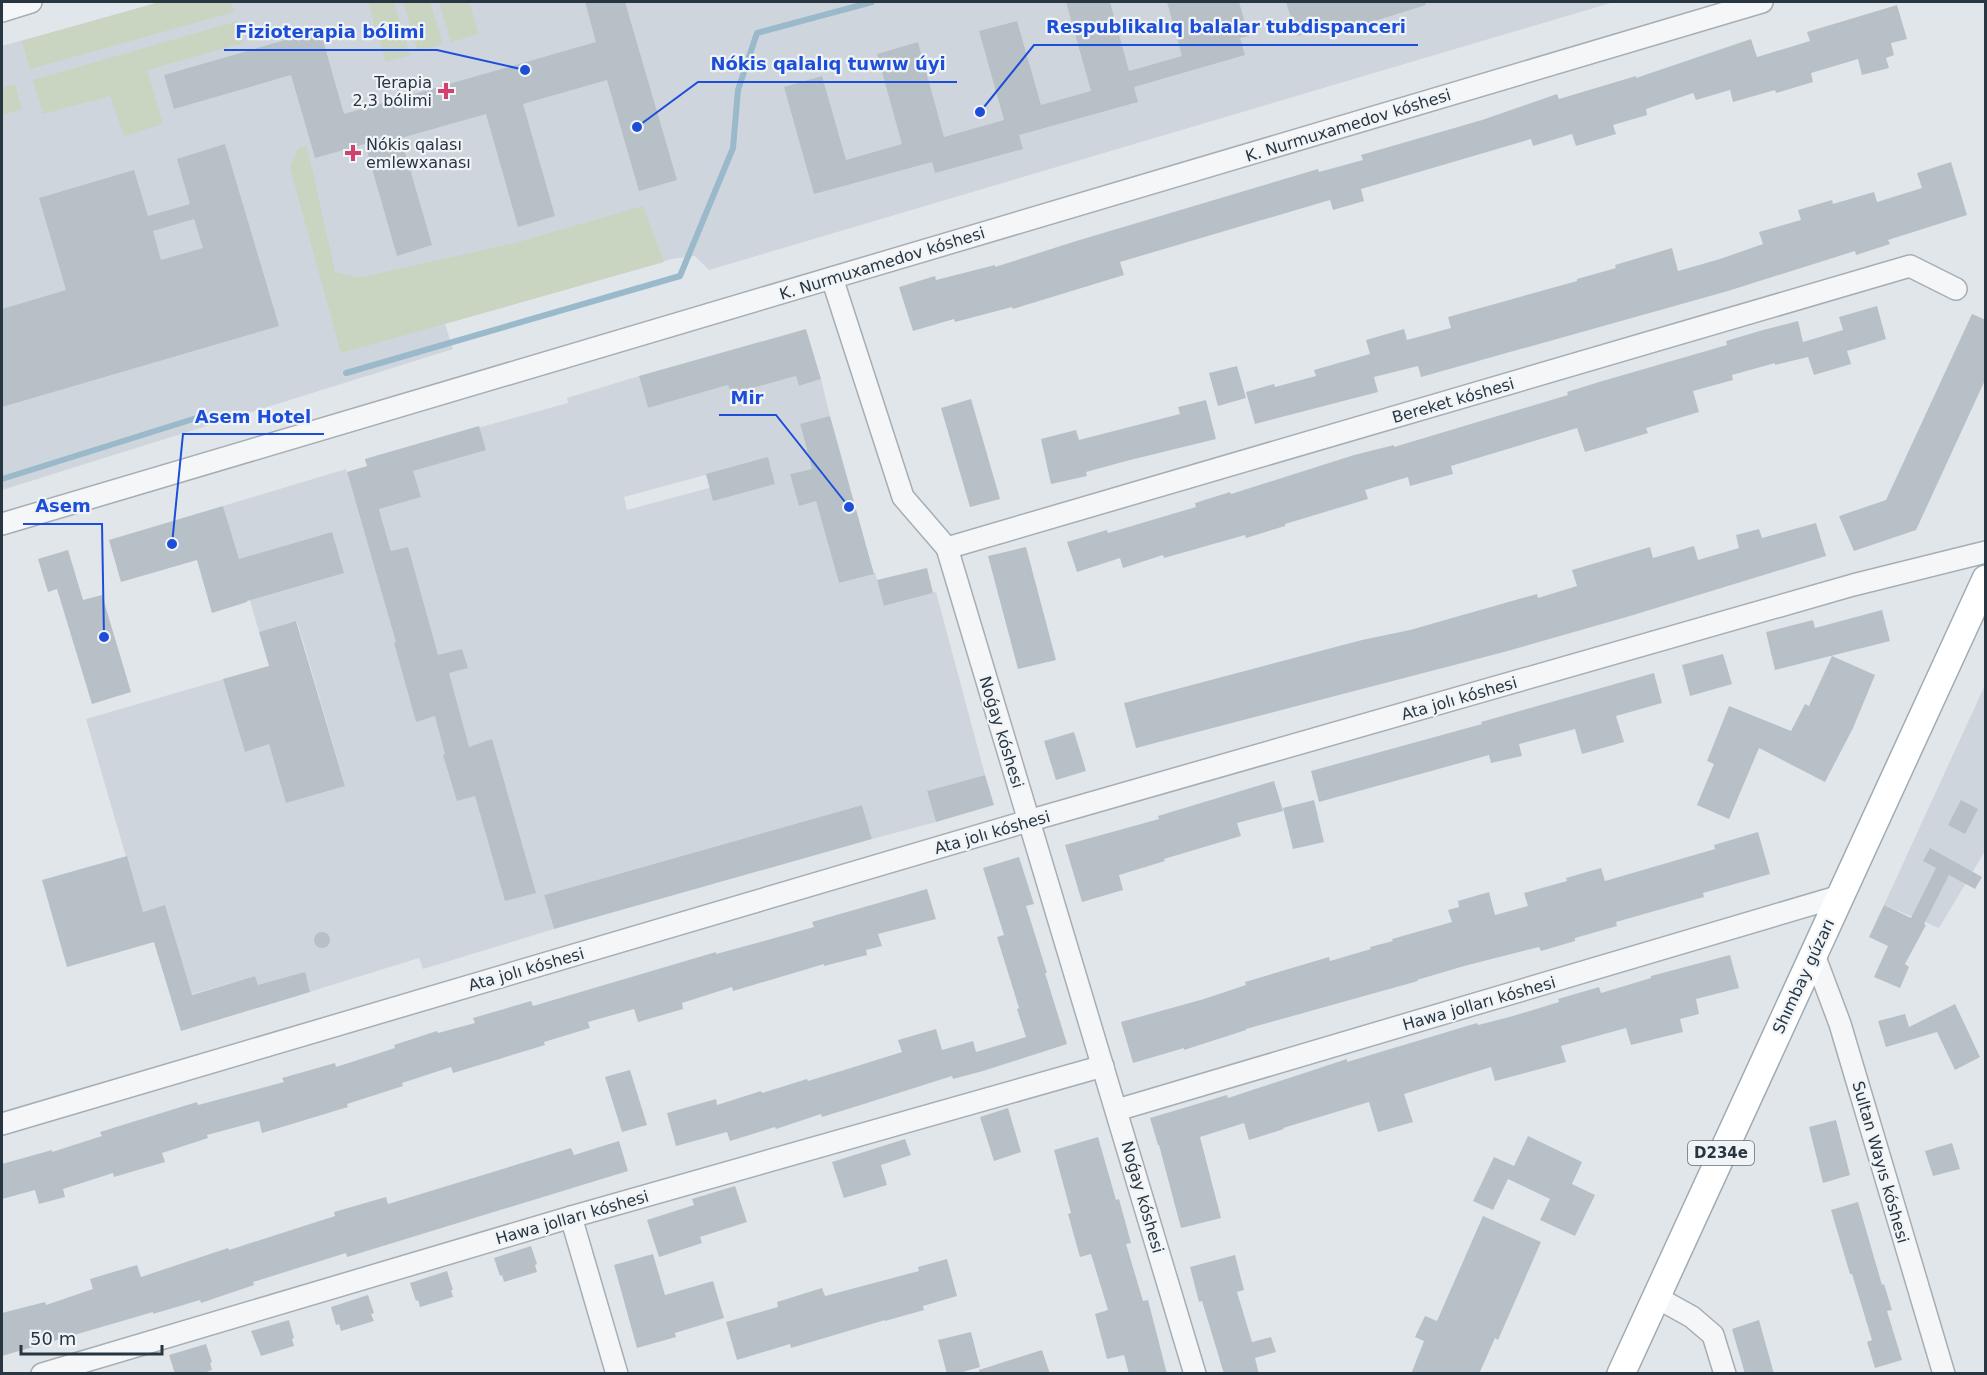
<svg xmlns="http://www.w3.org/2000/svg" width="1987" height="1375" font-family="'DejaVu Sans',sans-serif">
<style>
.built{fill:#cfd5dc;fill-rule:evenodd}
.green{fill:#c9d4c1}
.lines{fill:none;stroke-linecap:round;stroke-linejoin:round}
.stream{stroke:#9abacb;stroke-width:6}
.building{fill:#b8c0c7;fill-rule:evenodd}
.minor-casing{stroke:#a6aeb4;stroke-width:24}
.major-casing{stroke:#9facb6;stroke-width:30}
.minor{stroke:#f4f6f8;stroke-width:21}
.major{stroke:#fff;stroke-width:27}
.poi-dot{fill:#d3416e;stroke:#f0f4f7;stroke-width:2}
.labels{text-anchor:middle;stroke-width:4.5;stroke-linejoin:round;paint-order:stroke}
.shield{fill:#f0f4f7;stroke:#646f78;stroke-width:1.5}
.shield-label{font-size:15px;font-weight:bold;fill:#283642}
.poi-label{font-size:16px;fill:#283642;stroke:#f0f4f7;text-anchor:end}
.street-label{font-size:16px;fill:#283642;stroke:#f0f4f7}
.leader{fill:none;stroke:#1d4ed8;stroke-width:2}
.callout-dot{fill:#1d4ed8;stroke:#f0f4f7;stroke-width:2}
.callout-label{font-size:18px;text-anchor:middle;font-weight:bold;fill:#1d4ed8;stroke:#f0f4f7;stroke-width:4.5;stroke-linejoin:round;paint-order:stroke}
</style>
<rect width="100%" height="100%" fill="#e1e6ea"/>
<!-- built -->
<g class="built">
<path d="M160,2H1614L709,270L695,256L672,259L445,324L453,349L2,490V46Z"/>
<path d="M639,376L648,408L728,385L731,394L796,376L799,386L821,379L830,416L800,425L812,469L790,474L816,501L839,583L875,573L885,606L936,592L985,775L927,791L936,822L872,839L862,805L544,895L554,929L423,969L419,958L264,1006L255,976L172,1000L154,942L151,943L86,719L269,666L307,797L345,785L297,621L259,632L223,506L346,469L371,555L391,550L365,459L568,403L567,398ZM768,458L772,471L627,510L624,497ZM394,643L432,717L416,721Z"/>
<path d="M1985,685V851L1939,928L1884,905Z"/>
</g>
<!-- green -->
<g class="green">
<path d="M160,2H231L234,12L30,69L22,41Z"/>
<path d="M368,2H394L410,55L386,62Z"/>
<path d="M403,2H430L443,44L418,52Z"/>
<path d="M439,2H469L479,34L451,42Z"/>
<path d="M238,21L243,43L147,70L163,124L124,136L110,96L43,114L33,80Z"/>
<path d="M15,84L22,109L2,115V88Z"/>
<path d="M307,146L335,272L358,278L515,243L643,206L664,262L341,353L290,168L298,148Z"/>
</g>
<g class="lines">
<!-- stream -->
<g class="stream">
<path d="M346,373L680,276L733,148L738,90L757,33L872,2"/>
<path d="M2,479L203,416"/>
</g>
</g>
<!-- building -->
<g class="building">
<path d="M585,2H625L677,180L639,191L607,80L523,104L555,216L518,227L486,114L401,138L432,245L397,256L365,144L315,158L291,75L174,109L164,75L320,30L344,114L596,42Z"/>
<path d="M1066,2H1110L1129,71L1182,56L1167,2H1239L1249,36L1240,38L1245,55L1134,87L1138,102L1019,135L1023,149L935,173L932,162L814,194L784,87L822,76L846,160L902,144L877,54L918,42L944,137L1004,120L979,31L1017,21L1041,105L1091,91Z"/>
<path d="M1286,2H1425L1426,5L1333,34L1330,26L1297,36Z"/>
<path d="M1897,5L1907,39L1891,43L1894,55L1886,58L1889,68L1862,75L1858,59L1811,73L1813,82L1776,93L1775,90L1733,102L1730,90L1696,100L1693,93L1646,109L1647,115L1613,125L1616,134L1576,146L1572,134L1533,146L1531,139L1487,152L1361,189L1364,201L1333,210L1330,200L1120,262L1124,275L1013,309L1012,307L955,322L954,319L913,331L899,287L935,276L936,280L995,265V267L1073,242L1318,169L1319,172L1363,160L1361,155L1482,120L1557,94L1559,99L1636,76V78L1751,39L1757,57L1810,41L1807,32Z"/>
<path d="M225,144L279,326L2,407V309L66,290L39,198L134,170L148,216L190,204L177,159ZM194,219L203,248L161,260L153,231Z"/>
<path d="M1951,162L1967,215L1888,240L1890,244L1856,255L1855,251L1728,291L1421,377L1418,366L1374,377L1378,392L1255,424L1246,392L1274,384L1275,387L1316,376L1314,370L1370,354L1366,340L1404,329L1407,340L1451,328L1448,317L1577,281V279L1616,268L1615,265L1672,248L1678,271L1720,259L1763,244L1759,232L1801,220L1798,210L1832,200L1833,204L1874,192L1877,202L1922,188L1917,173Z"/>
<path d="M1877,306L1886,339L1847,351L1851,364L1814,375L1808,357L1775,365V363L1732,375L1733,380L1693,391L1699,412L1646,428L1648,433L1585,452L1577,428L1451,466L1453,474L1410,486L1408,477L1365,490L1368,499L1285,524V526L1246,538L1245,535L1164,558L1163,555L1123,568L1120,558L1077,572L1067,542L1107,530L1108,533L1196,507L1195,503L1230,492L1231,494L1354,455L1394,445V447L1568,395L1567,392L1599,382L1727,345L1726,341L1763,330L1798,321L1803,342L1843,330L1839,317Z"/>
<path d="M1972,314L1986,320V378L1916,530L1854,551L1839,516L1886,500Z"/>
<path d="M806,329L821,379L799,386L796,376L731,394L728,385L648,408L639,376Z"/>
<path d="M1237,366L1246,398L1218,406L1209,373Z"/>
<path d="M971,399L1000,499L970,507L941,408Z"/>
<path d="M1206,400L1216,439L1130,460L1086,472L1087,476L1051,484L1041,439L1076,430L1079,440L1180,414L1178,407Z"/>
<path d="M830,416L874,574L839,583L816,501L799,506L790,474L812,469L800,424Z"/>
<path d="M479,426L486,450L413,471L421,497L379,509L391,551L408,547L438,655L462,649L468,668L449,673L469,747L492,739L536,893L505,901L475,796L457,801L443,755L445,754L435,716L416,722L394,643L396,642L347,472L367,466L365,459Z"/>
<path d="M768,457L775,484L713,501L706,474Z"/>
<path d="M223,506L239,559L332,532L344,573L247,601V602L212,613L197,560L121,582L109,540Z"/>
<path d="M1816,523L1826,556L1630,616L1504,652L1136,748L1124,703L1362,640L1410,630L1537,594L1538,598L1577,586L1572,570L1650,547L1653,558L1694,546L1698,560L1739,548L1736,535L1759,529L1762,538Z"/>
<path d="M1026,547L1056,660L1018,669L988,556Z"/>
<path d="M68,550L83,600L102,595L131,692L92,704L57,589L48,592L38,559Z"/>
<path d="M927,568L933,593L884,606L877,580Z"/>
<path d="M1882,610L1890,641L1775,670L1766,632L1813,620L1815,628Z"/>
<path d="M296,621L345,786L286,803L269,744L245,752L223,679L269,666L259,632Z"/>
<path d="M1723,654L1732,684L1690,696L1682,665Z"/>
<path d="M1832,656L1875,675L1853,728L1825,782L1759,748L1729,819L1697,805L1714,764L1707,761L1729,706L1791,731L1805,704L1809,706Z"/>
<path d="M1654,673L1662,703L1616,716L1624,742L1582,754L1575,729L1519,744L1522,756L1491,763L1489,755L1319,802L1311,771L1482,724L1481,722Z"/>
<path d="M1074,732L1086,771L1056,780L1044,741Z"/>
<path d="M985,775L994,805L936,822L927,791Z"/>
<path d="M1274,781L1283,811L1237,823L1241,836L1164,859L1165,861L1119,875L1123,890L1082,902L1065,845L1159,819L1158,816Z"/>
<path d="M1314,800L1324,842L1293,849L1283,808Z"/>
<path d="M1961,800L1978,809L1965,834L1948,825Z"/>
<path d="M862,805L872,839L554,929L544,895Z"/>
<path d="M1758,832L1770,874L1703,893L1704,897L1616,922L1617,926L1575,938V941L1541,951L1539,947L1464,966L1417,980L1418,981L1246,1029V1030L1184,1050V1048L1133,1063L1121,1022L1204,999L1246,985L1245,982L1329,957L1330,961L1371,949L1370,947L1393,941L1392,939L1452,922L1448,910L1459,907L1458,901L1489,892L1495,915L1528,906L1524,893L1567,881L1566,878L1601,868L1605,881L1715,849L1714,845Z"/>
<path d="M1930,848L1982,877L1975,889L1949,875L1924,924L1926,925L1905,964L1909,967L1900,988L1874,977L1888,946L1869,937L1884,905L1911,918L1936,868L1923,861Z"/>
<path d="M127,856L143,912L165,905L192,995L255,976L258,985L305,972L310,992L181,1031L154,942L67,967L42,880Z"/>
<path d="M1019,857L1034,904L1026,906L1047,973H1045L1067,1044L983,1071L953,1079L952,1076L867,1103L822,1117L821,1114L776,1129L775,1127L730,1141L727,1132L676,1146L667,1113L716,1099L717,1105L761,1091L762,1093L807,1079L808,1081L854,1067L902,1052L898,1040L936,1029L942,1050L973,1041L976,1052L1026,1037L1017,1009L1019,1008L997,937L1004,935L983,868Z"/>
<path d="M927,889L936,919L878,934L882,946L866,950L867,955L824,966V964L733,991L732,987L682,1003L683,1009L638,1022L634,1009L588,1022L590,1028L544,1042L545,1045L453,1073L451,1067L402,1083L403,1086L347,1104L348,1107L262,1133L259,1121L207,1135L208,1138L162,1153L165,1162L114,1177L113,1173L63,1189L65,1197L39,1204L35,1190L2,1199V1164L52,1150V1152L102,1136L100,1132L197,1102L198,1105L247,1092L284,1082L282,1078L335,1063L336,1067L395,1048L394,1045L437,1031L438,1033L475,1023L473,1018L531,1001L533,1006L716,952V954L764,941L814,927L812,922Z"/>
<circle cx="322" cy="940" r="8"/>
<path d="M1730,955L1739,988L1696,999L1699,1014L1680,1019L1683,1032L1631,1045L1626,1028L1561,1046L1566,1062L1495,1081L1491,1067L1404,1094L1413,1122L1378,1132L1369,1102L1283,1128L1284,1129L1249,1140L1244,1123L1200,1137L1221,1218L1181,1228L1159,1145H1158L1150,1118L1227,1095L1228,1098L1347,1059V1062L1477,1023L1478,1025L1513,1016L1559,1002L1558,999L1599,987L1601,993L1651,978V976Z"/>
<path d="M1955,1004L1980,1057L1955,1070L1937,1032L1886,1047L1878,1021L1905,1014L1909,1027Z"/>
<path d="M630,1070L647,1125L622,1132L605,1077Z"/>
<path d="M1008,1108L1021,1152L994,1161L980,1117Z"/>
<path d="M1836,1120L1850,1175L1823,1183L1809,1127Z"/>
<path d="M1528,1136L1582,1162L1572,1184L1595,1195L1575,1236L1540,1220L1550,1199L1508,1179L1493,1210L1473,1201L1494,1157L1514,1166Z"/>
<path d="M1098,1137L1116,1200L1119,1199L1131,1243L1126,1244L1143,1301L1148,1300L1167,1374H1129L1124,1355L1107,1359L1095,1314L1108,1310L1091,1254L1080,1257L1068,1214L1071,1213L1054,1150Z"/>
<path d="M905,1139L911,1155L881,1165L887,1185L844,1198L832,1162Z"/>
<path d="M619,1141L628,1171L347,1257L346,1253L253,1282L254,1285L201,1303L200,1300L153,1314V1312L2,1356V1313L45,1302L46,1305L93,1289L90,1279L137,1265L141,1277L228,1248L229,1250L335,1216L334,1212L386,1197L388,1204L571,1148L574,1155Z"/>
<path d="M1952,1143L1960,1169L1933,1176L1925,1151Z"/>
<path d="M735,1186L747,1222L700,1237L702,1243L659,1257L647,1220L694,1205L692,1199Z"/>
<path d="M1858,1202L1882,1285L1884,1284L1892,1310L1887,1311L1902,1360L1875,1368L1867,1342L1872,1340L1852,1274H1850L1831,1210Z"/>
<path d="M1483,1216L1541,1242L1498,1340L1495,1338L1479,1374H1411L1424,1341L1415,1337L1425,1316L1437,1321Z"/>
<path d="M531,1246L537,1264L535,1265L537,1272L504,1282L502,1275L500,1276L494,1258Z"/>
<path d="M653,1254L665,1295L713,1281L724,1318L675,1333L676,1337L637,1348L614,1265Z"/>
<path d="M1235,1255L1244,1290L1237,1292L1252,1342L1271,1337L1276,1352L1255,1358L1259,1374H1224L1202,1301L1199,1302L1190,1267Z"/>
<path d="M947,1259L957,1296L923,1306L924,1310L885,1321V1320L791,1348L790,1344L737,1360L726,1322L778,1307L777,1302L822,1288L825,1296L919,1271L918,1267Z"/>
<path d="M447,1271L453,1290H451L453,1297L420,1307L418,1300L416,1301L410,1283Z"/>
<path d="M368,1295L374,1313L371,1314L374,1321L341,1331L339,1324L336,1325L331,1307Z"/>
<path d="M289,1320L294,1338L292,1339L294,1346L261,1356L251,1331Z"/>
<path d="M1759,1320L1774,1374H1745L1732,1329Z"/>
<path d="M971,1332L980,1367L956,1374H947L938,1340Z"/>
<path d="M206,1344L212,1362L210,1363L212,1370L201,1374H175L169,1355Z"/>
<path d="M1042,1350L1050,1374H979V1370Z"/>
</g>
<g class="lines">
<!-- minor casing -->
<g class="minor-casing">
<g id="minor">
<path d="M2,11L31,2"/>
<path d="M832,278L903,497L947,548L1195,1374"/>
<path d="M2,524L1762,2"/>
<path d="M947,548L1910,266L1956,289"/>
<path d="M1813,952L1840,1024L1944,1374"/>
<path d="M1117,1110L1840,896"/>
<path d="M2,1124L1028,821L1853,585L1986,552"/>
<path d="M571,1217L617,1374"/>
<path d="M1656,1297L1692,1317L1713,1335L1725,1374"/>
<path d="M42,1374L571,1217L1103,1066"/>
</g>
</g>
<!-- major casing -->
<g class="major-casing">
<path id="major" d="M1621,1374L1986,579"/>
</g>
<!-- minor -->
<use href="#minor" class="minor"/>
<!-- major -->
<use href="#major" class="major"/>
</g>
<!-- markers -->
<g class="poi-dot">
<path d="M443 82h6v6h6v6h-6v6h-6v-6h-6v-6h6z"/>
<path d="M350 144h6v6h6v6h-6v6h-6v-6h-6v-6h6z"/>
</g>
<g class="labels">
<!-- shield labels -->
<rect class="shield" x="1688" y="1141" width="66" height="24" rx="4.5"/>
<g class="shield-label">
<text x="1721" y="1158">D234e</text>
</g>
<!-- poi labels -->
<g class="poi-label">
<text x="432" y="88">Terapia<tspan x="432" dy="18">2,3 bólimi</tspan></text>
<text x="366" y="150" text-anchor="start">Nókis qalası<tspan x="366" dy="18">emlewxanası</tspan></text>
</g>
<!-- street labels -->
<g class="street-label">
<text transform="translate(1348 125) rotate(-17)" y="6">K. Nurmuxamedov kóshesi</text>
<text transform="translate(882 263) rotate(-17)" y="6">K. Nurmuxamedov kóshesi</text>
<text transform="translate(1453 400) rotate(-16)" y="6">Bereket kóshesi</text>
<text transform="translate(1459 698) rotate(-16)" y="6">Ata jolı kóshesi</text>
<text transform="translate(1002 732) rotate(73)" y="6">Noǵay kóshesi</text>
<text transform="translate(992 832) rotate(-16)" y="6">Ata jolı kóshesi</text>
<text transform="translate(526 969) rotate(-16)" y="6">Ata jolı kóshesi</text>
<text transform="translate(1803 976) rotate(-65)" y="6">Shımbay gúzarı</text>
<text transform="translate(1479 1003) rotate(-16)" y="6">Hawa jolları kóshesi</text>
<text transform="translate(1881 1162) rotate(74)" y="6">Sultan Wayıs kóshesi</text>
<text transform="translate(1143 1197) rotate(74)" y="6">Noǵay kóshesi</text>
<text transform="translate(572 1217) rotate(-16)" y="6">Hawa jolları kóshesi</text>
</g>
</g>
<!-- callouts -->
<path class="leader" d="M980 112L1034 45H1418M525 70L437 50H224M637 127L698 82H957M849 507L776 415H719M172 544L183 434H324M104 637L102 524H23"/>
<g class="callout-dot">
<circle cx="980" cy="112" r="6"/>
<circle cx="525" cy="70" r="6"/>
<circle cx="637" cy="127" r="6"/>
<circle cx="849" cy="507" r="6"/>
<circle cx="172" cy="544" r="6"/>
<circle cx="104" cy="637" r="6"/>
</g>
<g class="callout-label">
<text x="1226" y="33">Respublikalıq balalar tubdispanceri</text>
<text x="330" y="38">Fizioterapia bólimi</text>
<text x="828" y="70">Nókis qalalıq tuwıw úyi</text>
<text x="747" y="404">Mir</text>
<text x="253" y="423">Asem Hotel</text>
<text x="63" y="512">Asem</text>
</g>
<!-- border -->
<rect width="1987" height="1375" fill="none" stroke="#283642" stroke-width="6"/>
<!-- scale -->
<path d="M21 1345v9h141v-9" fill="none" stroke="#283642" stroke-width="3"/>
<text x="30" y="1345" font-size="18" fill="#283642" stroke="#f0f4f7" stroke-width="4.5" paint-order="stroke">50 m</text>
</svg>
